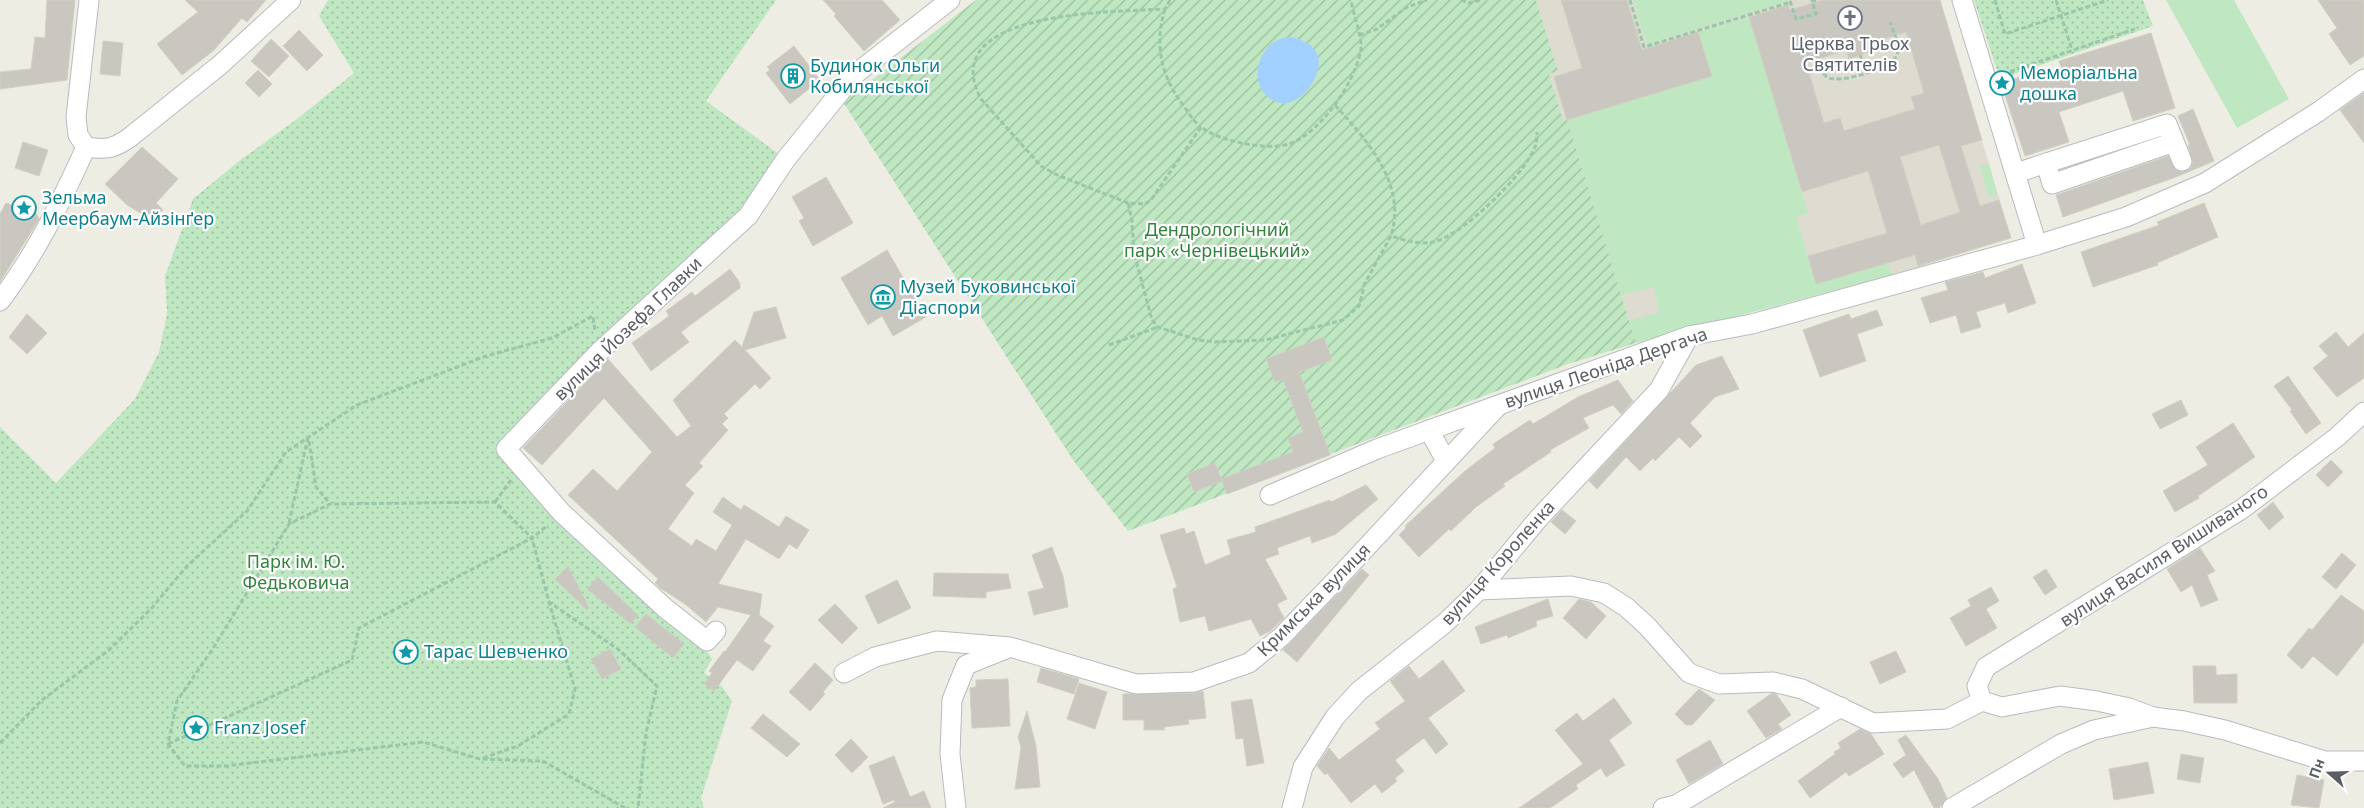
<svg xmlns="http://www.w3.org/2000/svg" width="2364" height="808" font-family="'Noto Sans',sans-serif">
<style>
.education{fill:#dedcd1}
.grass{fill:#bfe7c2}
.park{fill:url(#park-dots)}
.garden{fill:url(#garden-furrows)}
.water{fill:#a2d0ff}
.building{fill:#c9c7c0;stroke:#d3cfc1;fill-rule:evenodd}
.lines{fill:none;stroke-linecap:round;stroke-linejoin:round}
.minor-casing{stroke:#b8bbc0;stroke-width:21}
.path{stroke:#98c8a9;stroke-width:3;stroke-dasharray:5 2.5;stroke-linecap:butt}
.minor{stroke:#fff;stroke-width:19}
.labels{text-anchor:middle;stroke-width:4.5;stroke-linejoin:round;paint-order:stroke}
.worship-label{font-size:18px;fill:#5b616d;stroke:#fff}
.culture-label{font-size:18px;fill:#0d838f;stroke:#fff;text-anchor:start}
.park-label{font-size:18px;fill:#32843c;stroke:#fff}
.street-label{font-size:18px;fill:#5b5f64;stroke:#fff}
</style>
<defs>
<pattern id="park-dots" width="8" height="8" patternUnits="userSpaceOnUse" patternTransform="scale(1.25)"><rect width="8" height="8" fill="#bfe7c2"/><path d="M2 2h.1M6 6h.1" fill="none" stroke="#9ebea1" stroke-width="1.8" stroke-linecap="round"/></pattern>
<pattern id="garden-furrows" width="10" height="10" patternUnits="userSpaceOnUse" patternTransform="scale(1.25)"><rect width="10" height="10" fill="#bfe7c2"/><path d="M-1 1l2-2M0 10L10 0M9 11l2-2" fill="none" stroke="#9ebea1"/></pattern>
</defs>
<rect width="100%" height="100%" fill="#eeede3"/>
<!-- education -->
<path class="education" d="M1536,0H1940L2011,238L1919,267L1636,343L1567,121L1563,122L1549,74L1557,71Z"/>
<!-- grass -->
<g class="grass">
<path d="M1633,0H1788V1L1647,44Z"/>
<path d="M2166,0H2234L2289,99L2237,128Z"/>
<path d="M1749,17L1808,213L1796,217L1816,283L1888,263L1892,275L1636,343L1629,321L1660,312L1653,287L1621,295L1567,120L1712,76L1698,32Z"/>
<path d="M1989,164L1997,194L1988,197L1980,166Z"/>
</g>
<!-- park -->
<g class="park">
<path d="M328,0H776L706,101L780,155L744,210L498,450L704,647L712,659L704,673L721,685L732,701L701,798L704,808H0V427L56,483L135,399L159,352L167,314L165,276L193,199L239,161L297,119L354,73L319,16Z"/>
<path d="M1974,0H2143L2153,26L2000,79Z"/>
</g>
<!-- garden -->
<path class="garden" d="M976,0H1536L1558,71L1549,74L1563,121L1567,120L1636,343L1568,364L1128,531L1073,460L843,102Z"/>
<!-- water -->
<path class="water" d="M1291,37C1347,48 1305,108 1281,103C1243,95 1255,37 1291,37Z"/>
<!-- building -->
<g class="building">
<path d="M47,0H75L67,80L0,89V72L31,69L35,37L45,38Z"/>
<path d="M185,0H266L247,22L242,18L213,51L182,75L157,44L198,12Z"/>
<path d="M823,0H882L900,20L864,51L834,16L836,14Z"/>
<path d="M1561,0H1627L1642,50L1698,32L1712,76L1567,120L1554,77L1582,68Z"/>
<path d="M1823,0H1940L1982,140L1961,146L1980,206L1999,200L2011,238L1918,266L1915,255L1816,284L1808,256L1887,233L1868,171L1802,192L1749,17L1788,5L1790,10ZM1906,32L1924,93L1911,97L1915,109L1844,131L1840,118L1824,123L1806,63L1846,50L1849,59L1872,51L1870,43ZM1939,145L1960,212L1921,225L1900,157Z"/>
<path d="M2318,0H2364V56L2350,65L2329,34L2337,28Z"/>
<path d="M299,30L323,55L307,71L283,46Z"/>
<path d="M2151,33L2175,108L2133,121L2123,91L2059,112L2069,142L2025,156L2001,83L2030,74L2031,78L2062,69L2059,61Z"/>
<path d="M271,39L289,56L269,77L251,61Z"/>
<path d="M103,41L123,43L120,76L100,74Z"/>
<path d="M794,46L820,80L790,104L766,73L770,70L767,67Z"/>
<path d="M258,70L272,84L259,97L245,83Z"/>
<path d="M2364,93V143L2340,110Z"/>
<path d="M2193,109L2214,161L2176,177L2063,217L2056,195L2168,156L2176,170L2181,172L2191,168L2193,162L2188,145H2190L2178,116Z"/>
<path d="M23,142L48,150L39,176L15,168Z"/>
<path d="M142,147L178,179L156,203L163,210L152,220L127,205L105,184Z"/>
<path d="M826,177L853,223L813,246L799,221L804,218L792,197Z"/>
<path d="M6,203L36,213L39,219L0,282V214Z"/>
<path d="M2204,203L2218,237L2157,263L2158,265L2093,287L2081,252L2159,225L2157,222Z"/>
<path d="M887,250L926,317L893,336L882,316L868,325L841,278Z"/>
<path d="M2022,264L2036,303L2008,313L2005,303L1976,312L1981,327L1961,333L1956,315L1930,323L1921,298L1948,290L1945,282L1983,272L1985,278Z"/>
<path d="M730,269L740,283V288L681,332L689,342L651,371L632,343L669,316L666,311L692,292L695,296Z"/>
<path d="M776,307L786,338L745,350L771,378L760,389L755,384L724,414L728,418L722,424L728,430L699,463L703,466L685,485L694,493L668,529L692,546L696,539L716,551L732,525L713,512L723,497L741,510L744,505L779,527L786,516L809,530L797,549L789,544L779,559L746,539L718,584L762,594L759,615L774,626L763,641L771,646L753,671L737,660L714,691L704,684L712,673L709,671L724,651L725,652L751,615L718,607L706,622L685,604L660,588L655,583L658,579L568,495L593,469L617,491L652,452L604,398L542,465L523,448L608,359L677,437L691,426L673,400L735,340L742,347L754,312Z"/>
<path d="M1877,310L1883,325L1857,334L1866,361L1820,377L1803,330L1849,314L1851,319Z"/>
<path d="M27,314L47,333L27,354L9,337Z"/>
<path d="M2336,332L2348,347L2364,333V378L2337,397L2313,368L2328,356L2319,346Z"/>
<path d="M1324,337L1332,360L1299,372L1330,455L1227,494L1221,479L1293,452L1288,438L1303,432L1283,379L1275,382L1266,359Z"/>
<path d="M1722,356L1739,389L1715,397L1690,423L1702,436L1690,448L1679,437L1655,461L1653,458L1640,471L1626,457L1597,489L1589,481L1696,365Z"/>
<path d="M2288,376L2321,423L2306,434L2290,411L2292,410L2274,386Z"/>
<path d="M1618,380L1633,401L1621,414L1613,405L1583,418L1589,428L1550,450L1551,452L1503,484L1505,486L1476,507L1451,531L1449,529L1419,557L1399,535L1406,528L1405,526L1465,471L1495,448L1493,444L1530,420L1533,424L1578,397Z"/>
<path d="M2181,400L2188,415L2160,429L2152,414Z"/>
<path d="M2233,423L2255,457L2198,496L2199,498L2175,512L2163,491L2208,465L2196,447Z"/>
<path d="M2331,460L2343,472L2328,487L2316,475Z"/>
<path d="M1215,463L1222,481L1194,492L1187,474Z"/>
<path d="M1366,485L1378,499L1336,534L1312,543L1310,536L1277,548L1279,554L1265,559L1287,599L1277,604L1284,618L1270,631L1260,636L1251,619L1209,631L1205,616L1180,622L1173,589L1177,587L1160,535L1184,528L1186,534L1194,531L1205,565L1231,554L1227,540L1256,532L1255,527L1330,500L1331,502Z"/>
<path d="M2273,502L2284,517L2269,530L2257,515Z"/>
<path d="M1562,510L1576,521L1565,534L1551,522Z"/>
<path d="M1052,547L1063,576L1068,607L1034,615L1028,592L1044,588L1032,555Z"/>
<path d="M2200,548L2215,571L2207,575L2218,600L2201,607L2192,585L2181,592L2167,569Z"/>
<path d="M2342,553L2356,565L2336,589L2322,577Z"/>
<path d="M568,566L589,608L587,610L555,579Z"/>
<path d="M1362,569L1369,575L1297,662L1283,650Z"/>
<path d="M2046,569L2057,587L2045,595L2033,577Z"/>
<path d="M934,573L1008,574L1011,588L986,592V598L933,596Z"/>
<path d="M598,577L638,615L631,624L587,589Z"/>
<path d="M897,580L911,608L878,624L865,596Z"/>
<path d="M1991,587L1999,601L1986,609L1997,628L1966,646L1950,618L1971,606L1968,600Z"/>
<path d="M2341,595L2364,611V642L2337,676L2313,656L2302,669L2287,655L2309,628L2312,630Z"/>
<path d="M1548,599L1553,616L1536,621L1537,626L1508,638L1507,635L1481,644L1475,627Z"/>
<path d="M1579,599L1591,602L1606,616L1586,639L1563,618Z"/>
<path d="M835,604L858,628L842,644L818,620Z"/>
<path d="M646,614L684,644L673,658L635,627Z"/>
<path d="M610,649L621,669L602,679L591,659Z"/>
<path d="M1896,651L1906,672L1880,684L1870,662Z"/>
<path d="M1443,660L1465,691L1428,718L1448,744L1436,754L1424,738L1395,760L1404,771L1395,778L1397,781L1382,793L1375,784L1351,803L1327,773L1325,775L1317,766L1329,748L1339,760L1380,729L1375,723L1405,701L1390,681L1409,666L1419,679Z"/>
<path d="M815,663L833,680L823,692L825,694L810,711L789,692Z"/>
<path d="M2193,666H2216V675L2237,674V703H2194Z"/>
<path d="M1041,668L1079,679L1074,694L1037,682Z"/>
<path d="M1008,679L1010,726L972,728L970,688L976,687V680Z"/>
<path d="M1079,683L1107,692L1095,729L1067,719Z"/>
<path d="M1699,689L1715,700L1692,725H1686L1675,714Z"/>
<path d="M1203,691L1206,718L1188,720L1189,724L1164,727V730H1144V720H1123V694L1194,693Z"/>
<path d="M1772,693L1776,694L1791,715L1778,724L1782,729L1766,738L1747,711Z"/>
<path d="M1614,698L1632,723L1609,740L1625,765L1606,777L1601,768L1576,785L1578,789L1550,808H1519L1583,764L1555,730L1577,713L1583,721Z"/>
<path d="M1252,699L1264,763L1247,766L1243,738L1236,739L1231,702Z"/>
<path d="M1027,711L1036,746L1040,787L1015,789L1021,747L1018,737Z"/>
<path d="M763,714L800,744L787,757L751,728Z"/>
<path d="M1860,729L1871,734L1884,754L1849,776L1846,772L1810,798L1798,781L1835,754L1834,752L1841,748L1838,743Z"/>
<path d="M1906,735L1938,779L1947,798L1939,808H1934L1914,770L1903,778L1893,764L1906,755L1898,740Z"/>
<path d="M851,739L868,757L852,773L835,755Z"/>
<path d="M1710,740L1723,764L1689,784L1676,760Z"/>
<path d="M2181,754L2204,758L2200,783L2177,779Z"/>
<path d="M894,756L910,797L924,791L931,808H883L895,802L894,800L883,804L869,766Z"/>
<path d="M2148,762L2154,793L2114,800L2109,769Z"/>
<path d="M2297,775L2324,780L2319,808L2291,805Z"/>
</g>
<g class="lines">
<!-- minor casing -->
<g class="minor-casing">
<g id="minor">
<path d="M1962,0L2037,245"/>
<path d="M86,147C106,150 113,149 129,138L220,65L291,0"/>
<path d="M86,147L78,135L76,117L89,0"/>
<path d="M2046,163L2052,184L2174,142"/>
<path d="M2016,173L2167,124L2182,161"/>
<path d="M0,301C36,254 62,200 86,147"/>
<path d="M1429,430L1446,461"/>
<path d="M1270,495L1377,449L1689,336L1752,324L2037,245L2126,217L2205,183L2318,112L2364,79"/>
<path d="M1479,590L1571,586L1604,593L1626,607L1647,626L1689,673L1719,684L1773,682L1802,689L1873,723L1947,719L1982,701"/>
<path d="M716,631L707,641L665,608L562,513L506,449L599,352L748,216L786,159L854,75L950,0"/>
<path d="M844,673L875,657L937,641L1010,647L1136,684L1194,682L1249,663L1281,637L1336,580L1497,407"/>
<path d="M1982,701L1977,686L1986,667L2242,509L2337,437L2364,412"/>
<path d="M1982,701L2002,707L2060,696L2097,701L2129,708L2153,717"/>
<path d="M956,808L950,754L952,700L966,665L1006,649"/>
<path d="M1292,808L1303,767L1335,717L1359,691L1445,623L1479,590L1538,519L1659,390L1689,336"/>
<path d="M1663,808L1676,805L1841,707"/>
<path d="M1952,808L2061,744L2094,730L2153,717L2184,721L2225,730L2325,761H2364"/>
</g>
</g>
<!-- path -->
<g class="path">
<path d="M1170,0L1165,9C1118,12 933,9 981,99L1041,166L1055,174L1128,203L1145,204L1151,200L1201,127C1219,141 1266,151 1289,144C1320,134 1356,81 1361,49C1362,36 1353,14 1351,0"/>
<path d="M1461,0L1469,3L1481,0"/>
<path d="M1630,0L1644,47L1791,2"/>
<path d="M1995,0L2005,34L2108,0"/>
<path d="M2056,0L2072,50"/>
<path d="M1790,1L1796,19L1816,14L1812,1L1817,0"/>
<path d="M1165,9C1154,45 1161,76 1183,105C1189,113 1193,121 1201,127"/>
<path d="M1359,35L1377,29L1407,7L1427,0"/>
<path d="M1814,45C1817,54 1819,71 1827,77C1838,85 1892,68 1897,55C1901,46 1893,31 1890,22"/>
<path d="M1860,55L1866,72"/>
<path d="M2003,74L2135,29"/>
<path d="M1335,105C1368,142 1407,184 1391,236"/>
<path d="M1128,203L1132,221L1134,253L1152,320L1158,327L1198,340L1215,342L1265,340L1343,320L1359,306L1365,283L1391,236C1404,240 1418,245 1433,242C1461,237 1525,174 1535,147C1537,142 1537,137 1537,132"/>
<path d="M1109,345L1158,327"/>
<path d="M309,441L316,487L330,504"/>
<path d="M495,502L511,480"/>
<path d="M289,523L308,437"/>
<path d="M0,743L42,700L109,650L150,610L187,566L247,511L286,452L357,405L486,356L552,338L593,316L595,332"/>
<path d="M168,744L352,660L359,628L532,538L548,525"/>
<path d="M483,758L518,746L569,714L575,689L549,602"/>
<path d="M625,808L543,761L480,759L423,742L226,766H185L168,744L177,701L212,650L289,524L330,504L495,502L532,538L549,602L619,650L657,686L646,733L638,808"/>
</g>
<!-- minor -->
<use href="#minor" class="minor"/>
</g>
<!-- icons -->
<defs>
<g id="church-ring" transform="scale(1.25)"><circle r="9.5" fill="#fff" stroke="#6b7280" stroke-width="1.5"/><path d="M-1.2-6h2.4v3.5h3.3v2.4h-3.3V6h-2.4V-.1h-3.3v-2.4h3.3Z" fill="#6b7280"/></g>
<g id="building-ring" transform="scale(1.25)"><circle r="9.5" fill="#fff" stroke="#0f9aa8" stroke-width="1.5"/><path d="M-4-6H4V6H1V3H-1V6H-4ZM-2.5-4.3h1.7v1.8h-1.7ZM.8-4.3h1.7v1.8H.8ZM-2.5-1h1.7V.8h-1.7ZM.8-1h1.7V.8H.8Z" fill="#0f9aa8"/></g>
<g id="sight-ring" transform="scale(1.25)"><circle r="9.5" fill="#fff" stroke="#0f9aa8" stroke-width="1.5"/><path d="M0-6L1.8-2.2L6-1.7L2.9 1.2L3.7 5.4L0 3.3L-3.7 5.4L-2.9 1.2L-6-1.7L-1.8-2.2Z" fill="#0f9aa8"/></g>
<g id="museum-ring" transform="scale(1.25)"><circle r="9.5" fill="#fff" stroke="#0f9aa8" stroke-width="1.5"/><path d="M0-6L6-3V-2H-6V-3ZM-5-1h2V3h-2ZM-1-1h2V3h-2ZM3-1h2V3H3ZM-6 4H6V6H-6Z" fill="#0f9aa8"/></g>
</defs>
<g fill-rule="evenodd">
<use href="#church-ring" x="1850" y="18"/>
<use href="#building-ring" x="793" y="76"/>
<use href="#sight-ring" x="2002" y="83"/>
<use href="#sight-ring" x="24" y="208"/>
<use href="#museum-ring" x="883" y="297"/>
<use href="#sight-ring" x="406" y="652"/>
<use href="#sight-ring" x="196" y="728"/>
</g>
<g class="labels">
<!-- worship labels -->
<g class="worship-label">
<text x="1850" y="50">Церква Трьох<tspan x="1850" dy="21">Святителів</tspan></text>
</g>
<!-- culture labels -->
<g class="culture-label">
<text x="810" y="72">Будинок Ольги<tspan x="810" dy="21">Кобилянської</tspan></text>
<text x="2020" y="79">Меморіальна<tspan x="2020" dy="21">дошка</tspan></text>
<text x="42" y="204">Зельма<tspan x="42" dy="21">Меербаум-Айзінґер</tspan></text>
<text x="900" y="293">Музей Буковинської<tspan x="900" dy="21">Діаспори</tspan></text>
<text x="424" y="658">Тарас Шевченко</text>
<text x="214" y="734">Franz Josef</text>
</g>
<!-- park labels -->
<g class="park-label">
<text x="1217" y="236">Дендрологічний<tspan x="1217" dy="21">парк «Чернівецький»</tspan></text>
<text x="296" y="568">Парк ім. Ю.<tspan x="296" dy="21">Федьковича</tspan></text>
</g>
<!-- street labels -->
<g class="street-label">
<text transform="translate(628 329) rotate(-44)" y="6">вулиця Йозефа Главки</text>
<text transform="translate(1606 368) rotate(-19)" y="6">вулиця Леоніда Дергача</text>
<text transform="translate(2164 556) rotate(-33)" y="6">вулиця Василя Вишиваного</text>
<text transform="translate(1498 563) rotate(-48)" y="6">вулиця Короленка</text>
<text transform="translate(1314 600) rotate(-45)" y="6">Кримська вулиця</text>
</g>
</g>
<!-- north arrow -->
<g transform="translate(2329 773) rotate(290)" stroke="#ffffff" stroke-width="4" paint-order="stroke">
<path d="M0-4L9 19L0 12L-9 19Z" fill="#5b5f64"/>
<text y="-8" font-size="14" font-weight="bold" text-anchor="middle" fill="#5b5f64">Пн</text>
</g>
</svg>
